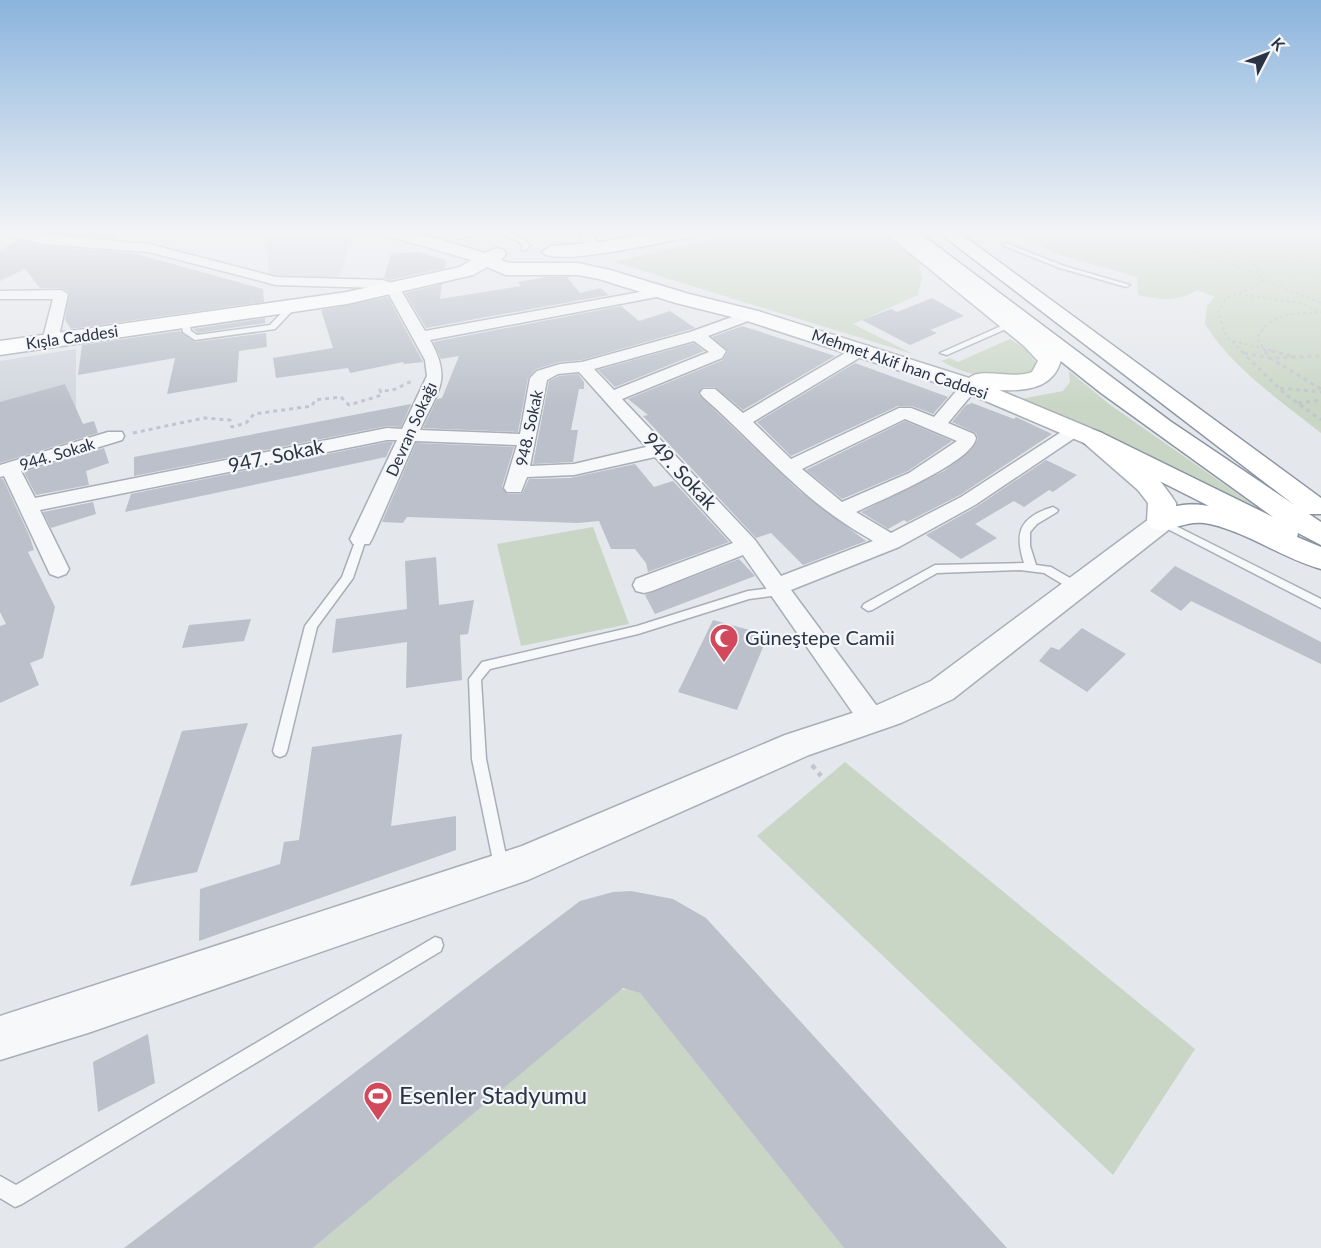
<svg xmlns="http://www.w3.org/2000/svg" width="1321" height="1248" font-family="Lato,sans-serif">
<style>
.built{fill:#d2d6de}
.green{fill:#c9d6c5}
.building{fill:#bbc0ca}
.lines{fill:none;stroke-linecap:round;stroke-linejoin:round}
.service-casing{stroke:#a9aeb7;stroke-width:3}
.minor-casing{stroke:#a9aeb7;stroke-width:3}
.tertiary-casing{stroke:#a9aeb7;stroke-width:3}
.secondary-casing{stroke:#a9aeb7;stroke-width:3}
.trunk-casing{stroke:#8b94a3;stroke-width:3}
.path-far2{stroke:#c2c5cb;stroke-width:2;stroke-dasharray:3 3;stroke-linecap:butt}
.path-far1{stroke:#c2c5cb;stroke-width:3;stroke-dasharray:4 4;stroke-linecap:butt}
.path{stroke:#c2c5cb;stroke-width:4.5;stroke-dasharray:5 5;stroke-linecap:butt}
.service{fill:#f7f8fa;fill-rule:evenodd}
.minor{fill:#f7f8fa;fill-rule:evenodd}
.tertiary{fill:#f7f8fa;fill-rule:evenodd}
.secondary{fill:#fff;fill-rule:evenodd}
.trunk{fill:#fff;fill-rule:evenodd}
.labels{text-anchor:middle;stroke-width:4.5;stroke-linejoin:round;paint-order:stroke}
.far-street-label{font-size:16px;fill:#2b3445;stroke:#f4f6f9}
.street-label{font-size:20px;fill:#2b3445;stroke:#f4f6f9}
.poi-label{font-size:20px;fill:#2b3445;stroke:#f4f6f9;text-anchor:start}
.near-poi-label{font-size:24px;fill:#2b3445;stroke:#f4f6f9;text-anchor:start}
</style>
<rect width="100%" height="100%" fill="#e4e7ec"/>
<!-- built -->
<g class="built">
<path d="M266,231H354L339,278L269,275Z"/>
<path d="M76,349V414L0,434V361Z"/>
</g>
<!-- green -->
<g class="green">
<path d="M748,231H883L918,260L922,278L918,295L853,324L913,354L614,262Z"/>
<path d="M1010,231H1321V433C1280,400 1233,369 1205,324L1207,306L1215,297L1197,290C1176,302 1161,300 1138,295L1137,277L1060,255Z"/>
<path d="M1010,339L1025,349L1040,368C1013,386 968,377 941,361L950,358L958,362Z"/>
<path d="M1069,371L1109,404L1288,529L1144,452L1021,399L1063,391L1070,382Z"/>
<path d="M593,527L629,624L521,646L497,544Z"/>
<path d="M845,762L1195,1049L1113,1175L757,836Z"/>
<path d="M628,989L640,993L844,1248H313L619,990Z"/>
</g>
<!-- building -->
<g class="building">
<path d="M113,231L114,238H112L38,232Z"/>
<path d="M20,240L42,246L133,253L263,289L264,302L71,329L65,320L69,292L61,288H40L25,269L0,281V250Z"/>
<path d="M419,252L446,260L445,268L390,280L384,278L391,254Z"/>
<path d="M546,277H567L580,293L600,288L609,295L426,328L405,293L442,284L440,299L521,286L518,282Z"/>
<path d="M388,297L423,362L404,364L403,362L350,373L348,368L276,378L273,358L333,348L321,310Z"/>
<path d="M932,298L964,316L930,330L937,333L910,345L862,320L891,309L897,312Z"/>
<path d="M621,306L639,321L670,311L695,328L582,360L559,362L536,369L528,378L518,432L423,428L437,399L442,398L459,356L441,359L433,342Z"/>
<path d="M265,318V323L198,333L193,329Z"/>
<path d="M742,326L835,356L743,410L715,387H703L698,394L798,490L866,541L803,565L771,533L756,538L643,416L648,415L628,399L723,360L728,351L712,337Z"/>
<path d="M180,331L195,342L266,333L267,347L239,351L237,382L167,394L175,358L78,375L82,345Z"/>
<path d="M694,343L704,351L615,387L598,370Z"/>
<path d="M855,363L948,397L933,414L912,406H898L791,456L757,422Z"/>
<path d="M578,374L584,382V389H579L571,430H578L573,462L533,464L549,381L559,376Z"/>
<path d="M65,384L83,424L94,421L98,433L0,463V402Z"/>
<path d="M972,403L1014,419L1016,417L1052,434L960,495L907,522L904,520L888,529L861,512L944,471L972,449L978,439L976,433L952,422L966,405Z"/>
<path d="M411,404L401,427L387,426L134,476V457Z"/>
<path d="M905,421L952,441L908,471L842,499L806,470Z"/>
<path d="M387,442H393L386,457L125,512L131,494Z"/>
<path d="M416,443L514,447L502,487L507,494H522L529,479L570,478L635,464L654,487L673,481L729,542L648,572L646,563L635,549H611L599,521L578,523L407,517L403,523L382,522Z"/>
<path d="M104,448L109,463L86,471L89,485L36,495L24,472Z"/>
<path d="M1046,460L1077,475L1053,492L1049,490L1024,507L1014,501L975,524L997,538L961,559L926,535L976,507Z"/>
<path d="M0,479H3L29,535L34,550L28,552L55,607L43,658L30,663L39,685L0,703V626L6,624L0,612Z"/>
<path d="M93,502L96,514L51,528L43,512Z"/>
<path d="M436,557L439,605L474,600L468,634L460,635L462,680L406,688L407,642L332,653L336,619L407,609L405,561Z"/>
<path d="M739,559L755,576L655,614L645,595Z"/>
<path d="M1175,566L1321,642V664L1191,601L1181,611L1150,591Z"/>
<path d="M251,619L244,641L182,648L189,625Z"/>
<path d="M713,620L768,635L737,710L678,692Z"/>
<path d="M1082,628L1126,654L1087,692L1039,661L1051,647L1059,650Z"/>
<path d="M248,723L197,872L130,886L182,731Z"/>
<path d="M402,734L391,826L456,816V850L199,941L200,889L280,864L284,842L299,840L312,747Z"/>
<path d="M631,891L673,899L706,918L1007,1248H844L640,993L623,988L313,1248H124L580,901L613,892Z"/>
<path d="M148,1034L155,1083L98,1112L93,1062Z"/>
</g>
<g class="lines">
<!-- service casing -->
<g class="service-casing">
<g id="service">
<path d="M475,231C496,230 515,230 530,245L526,250H522L523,245C505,229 480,233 458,239L455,237Z"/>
<path d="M1006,243L1064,266L1130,285L1126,287L1060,268L1004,246L1003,245Z"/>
<path d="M289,305L296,307L275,329L195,340L183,332L181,321L185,319L189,321L191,331L197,335L270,325Z"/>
<path d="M1008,323L1015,325L947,355L940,353Z"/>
<path d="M1053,507L1058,510L1057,512L1037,524L1030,532V546L1036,565L1051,567L1082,585L1084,588L1082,591H1074L1044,573L1020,570L937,573L872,610L868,611L862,607L864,604L935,565L1024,563C1014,532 1020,517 1053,507Z"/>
<path d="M1162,519L1321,599V608L1158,524L1157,522L1158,520Z"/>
<path d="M361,536L366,539L353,578L317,627L287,751L285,755L280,757L275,755L273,751L305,626L342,577L356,539Z"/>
<path d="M782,587L786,588L788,591L786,594L749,599L638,634L490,669L481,680L486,759L509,870L506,875L501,877L496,875L472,759L469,679L482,662L637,626L748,591Z"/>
<path d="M435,937L441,939L443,945L441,951L22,1204L15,1207L0,1198V1176L16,1185Z"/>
</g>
</g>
<!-- minor casing -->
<g class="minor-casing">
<g id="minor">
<path d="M5,231L149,244L276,277L383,280L398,285L425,331L662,288L669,292L662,296L430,340C453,381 437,391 420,430L520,434L530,378L537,371L560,364L582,362L690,332L746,312H756L759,315L756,318L708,336L726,351L722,358L622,399L755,540L781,576L873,541C860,533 846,525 834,516C786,482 747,435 703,397L700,393L703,389H715L743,413L857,346H869L871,349L869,352L753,422L791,459L899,408H911L934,417L964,382H976L979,386L948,423L974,434L976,438C973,462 879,501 856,512L891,533L961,497L1069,427H1083L1085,431L975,505L899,547L791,590L882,713L886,721L882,729L873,732L864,729L743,555L652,591L644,593L636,591L633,585L636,579L733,543L655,457L574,475L527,477L521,492H507L504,488L517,445L415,441L372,539L369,544H353L350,539L397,440H387L40,510L69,569L66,574L58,577L50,574L4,476L0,477V465L108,432H122L124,436L122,440L21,471L35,498L387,428L402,429L427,376L425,360L387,291L381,288L276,285L149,252L42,244L6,234ZM694,341L709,352L614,390L594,369ZM579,372L646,447L574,464L530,466L547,380L558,374ZM905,419L957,441L909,473L842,502L802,469Z"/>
<path d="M578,231H590L601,249L599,252H589Z"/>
<path d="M61,290L68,294L58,341L50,346L42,341L53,299H0V291Z"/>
</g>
</g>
<!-- tertiary casing -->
<g class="tertiary-casing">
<path id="tertiary" d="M1162,514L1171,516L1175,522L1171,528L953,699L901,723L809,755L528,880L88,1033L0,1060V1016L522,846L785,735L877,705L931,681L1153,516Z"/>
</g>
<!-- secondary casing -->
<g class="secondary-casing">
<g id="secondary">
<path d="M382,231H411L485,253L497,248L504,250L506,254L501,260L509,263H578L610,270L689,294L758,311L969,378C981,367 1014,380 1032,372L1038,361L1024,346L883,231H903L1040,336L1061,360C1053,389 1026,391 999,390L1102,433L1158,478L1172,497L1176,503L1177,522L1172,528L1162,531L1152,528L1147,522L1148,503L1138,490L1084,443L962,391L744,320L676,303L599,279L578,275H506L487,267L473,275L347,304L0,355V341L347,292L460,267L471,260L385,235Z"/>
<path d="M665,231H703L694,236C672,240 553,268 542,252L551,246L594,243Z"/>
</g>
</g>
<!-- trunk casing -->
<g class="trunk-casing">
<path id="trunk" d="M897,231H917L1170,421L1293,504L937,231H957L1321,498V514H1309L1321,522V545L1298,533L1297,537L1321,547V569C1282,558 1249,533 1210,524C1185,518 1173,534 1152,528L1147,522C1159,505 1191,502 1209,506L1084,443L1080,438L1084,433L1093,430L1102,433L1273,517L1101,393Z"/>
</g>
<!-- path-far2 -->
<g class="path-far2">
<path d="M1123,231L1253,272L1321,274"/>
<path d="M1144,231L1253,262L1321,264"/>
<path d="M1182,231L1211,243H1221L1226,231"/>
<path d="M1221,243L1230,250L1238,268"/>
<path d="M1262,280L1321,303"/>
<path d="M1239,294L1300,303L1321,312"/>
<path d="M1233,341L1277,352"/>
<path d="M1243,352L1226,336L1218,312L1226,299L1258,285L1262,280L1253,262"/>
<path d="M1266,352L1257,338C1272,312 1294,313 1321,313"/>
</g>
<!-- path-far1 -->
<g class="path-far1">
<path d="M1241,351L1285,394L1321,420"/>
<path d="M1265,351L1270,358L1321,389"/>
<path d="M1271,351L1292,356"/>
<path d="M1244,353L1270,358L1321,356"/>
<path d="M1280,388L1321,392"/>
<path d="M1298,403L1321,400"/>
<path d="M133,433L204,418L230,420L232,427L246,423L254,414L312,406L315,400L341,397L349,405L382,395L380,390L391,391L412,381"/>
</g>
<!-- path -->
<path class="path" d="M812,765L821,776"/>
<!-- service -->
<use href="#service" class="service"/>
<!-- minor -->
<use href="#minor" class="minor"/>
<!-- tertiary -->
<use href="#tertiary" class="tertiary"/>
<!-- secondary -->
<use href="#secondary" class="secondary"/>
<!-- trunk -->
<use href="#trunk" class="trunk"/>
</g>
<!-- sky -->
<linearGradient id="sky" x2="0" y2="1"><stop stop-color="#8bb4dd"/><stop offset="0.57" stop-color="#f3f4f6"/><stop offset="1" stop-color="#f3f4f6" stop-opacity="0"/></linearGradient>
<rect width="1321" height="406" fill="url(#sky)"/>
<!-- icons -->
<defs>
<g id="mosque-pin" transform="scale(1.5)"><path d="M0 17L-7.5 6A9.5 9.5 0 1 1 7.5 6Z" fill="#d1495b" stroke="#f4f6f9"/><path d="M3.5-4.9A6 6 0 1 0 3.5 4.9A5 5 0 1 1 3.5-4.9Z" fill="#fff"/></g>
<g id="stadium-pin" transform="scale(1.5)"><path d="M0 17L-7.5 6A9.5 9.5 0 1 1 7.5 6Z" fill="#d1495b" stroke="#f4f6f9"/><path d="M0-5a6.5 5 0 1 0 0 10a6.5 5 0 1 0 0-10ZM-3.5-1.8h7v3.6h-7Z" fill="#fff"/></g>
</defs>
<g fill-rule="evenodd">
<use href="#mosque-pin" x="724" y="638"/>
<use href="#stadium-pin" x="378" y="1096"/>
</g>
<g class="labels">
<!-- far-street labels -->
<g class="far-street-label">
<text transform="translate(72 337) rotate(-8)" y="6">Kışla Caddesi</text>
<text transform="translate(900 364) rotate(19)" y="6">Mehmet Akif İnan Caddesi</text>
<text transform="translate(529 428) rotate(-78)" y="6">948. Sokak</text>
<text transform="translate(411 429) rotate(-66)" y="6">Devran Sokağı</text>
<text transform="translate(57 454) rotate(-17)" y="6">944. Sokak</text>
</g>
<!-- street labels -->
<g class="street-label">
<text transform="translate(276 456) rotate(-12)" y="7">947. Sokak</text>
<text transform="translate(680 471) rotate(47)" y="7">949. Sokak</text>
</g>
<!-- poi labels -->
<g class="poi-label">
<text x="745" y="645">Güneştepe Camii</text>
</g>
<!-- near-poi labels -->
<g class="near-poi-label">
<text x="399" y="1104">Esenler Stadyumu</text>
</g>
</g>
<!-- north arrow -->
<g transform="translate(1267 54) rotate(48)" stroke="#f4f6f9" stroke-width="4.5" paint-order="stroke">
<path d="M0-4.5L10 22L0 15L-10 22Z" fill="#2b3445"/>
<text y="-9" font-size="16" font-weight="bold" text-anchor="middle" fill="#2b3445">K</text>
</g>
</svg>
